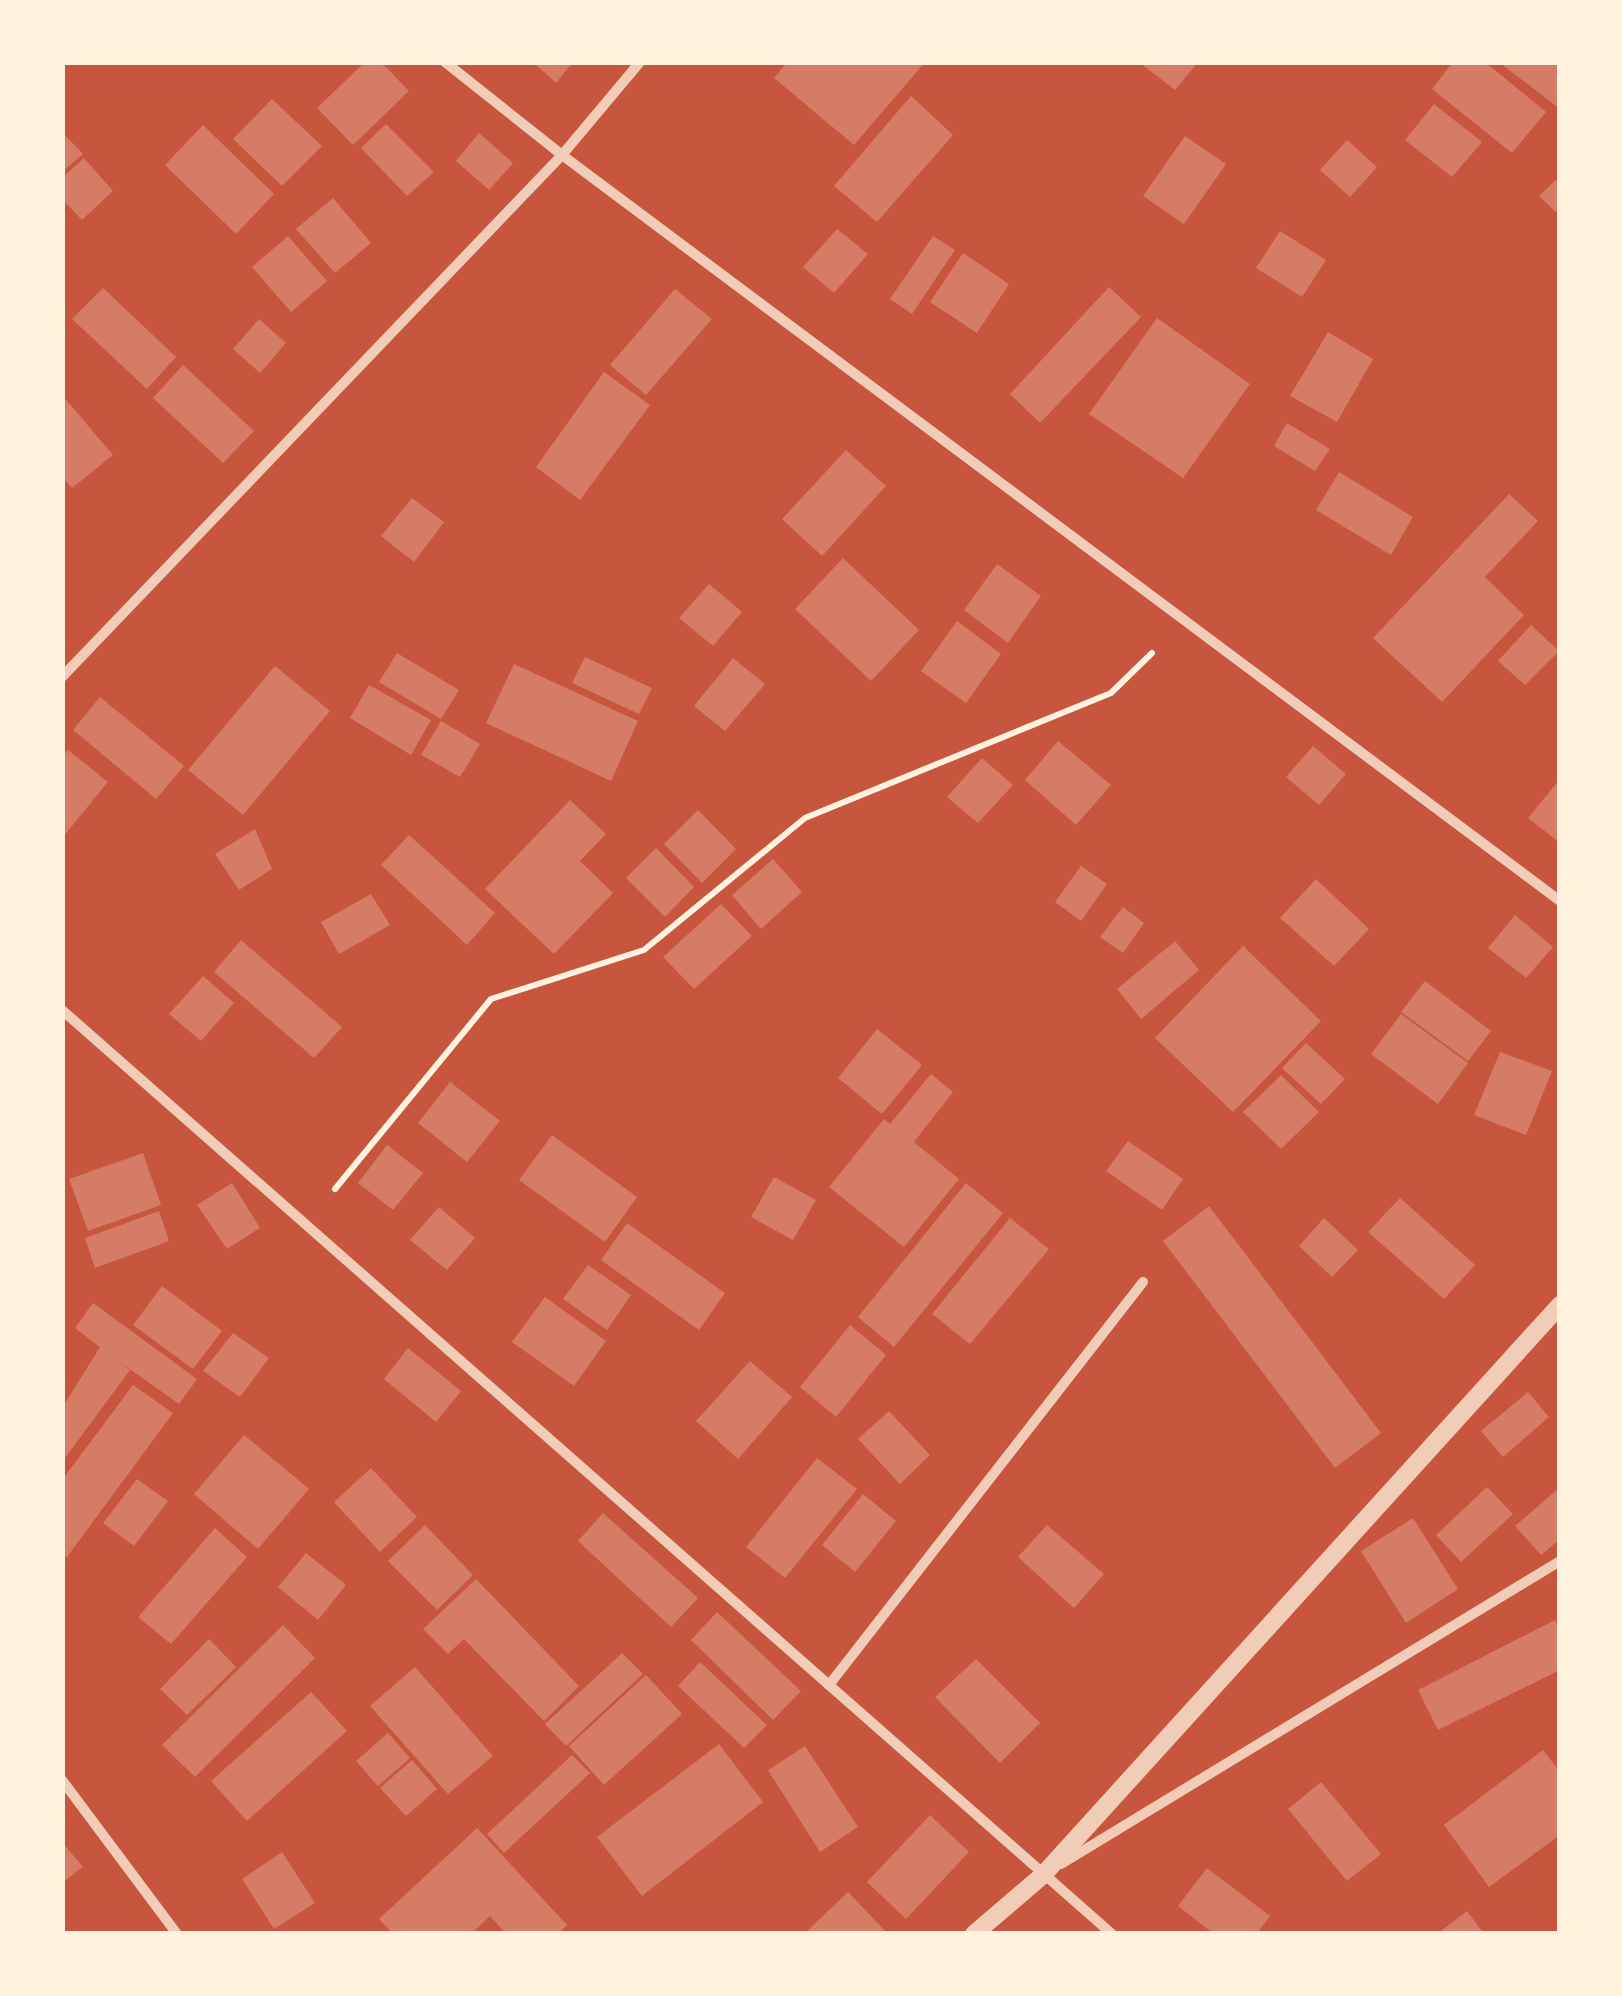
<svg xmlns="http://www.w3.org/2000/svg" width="1622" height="1996" font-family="Quicksand,sans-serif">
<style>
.building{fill:#d67c66}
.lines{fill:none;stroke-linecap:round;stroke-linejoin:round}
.path{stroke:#fff3e0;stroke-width:6}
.minor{stroke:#f1ccb7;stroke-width:10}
.tertiary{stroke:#f1ccb7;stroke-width:18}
</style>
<rect width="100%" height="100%" fill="#c8553d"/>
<!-- building -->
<g class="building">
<path d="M365,62H381L409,91L353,145L317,108Z"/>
<path d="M533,62H573L556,83Z"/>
<path d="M787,62H925L854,145L774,78Z"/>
<path d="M1139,62H1198L1175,90Z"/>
<path d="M1453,62H1485L1546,112L1512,153L1432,89Z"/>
<path d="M1507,62H1560V109L1504,66Z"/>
<path d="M911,96L953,135L877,222L834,186Z"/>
<path d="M272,99L322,146L282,186L233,139Z"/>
<path d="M1434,104L1482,142L1452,177L1405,140Z"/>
<path d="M386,124L434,172L407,196L361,148Z"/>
<path d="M203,125L274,194L236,234L165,165Z"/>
<path d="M62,132L83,154L62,172Z"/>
<path d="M479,133L513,163L489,190L456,161Z"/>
<path d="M1185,136L1226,164L1184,224L1143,196Z"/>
<path d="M1347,140L1377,167L1350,197L1320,170Z"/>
<path d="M84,158L113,191L82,220L62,199V178Z"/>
<path d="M1560,176V216L1539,196Z"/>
<path d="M333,198L371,243L335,273L296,229Z"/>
<path d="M837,229L868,254L834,293L803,267Z"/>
<path d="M1280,231L1326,260L1302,297L1256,268Z"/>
<path d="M288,236L327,281L291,312L252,267Z"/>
<path d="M933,236L955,250L912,314L890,299Z"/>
<path d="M963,253L1009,284L977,333L930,302Z"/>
<path d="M1109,287L1141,317L1040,423L1010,394Z"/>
<path d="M103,288L176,357L147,389L72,319Z"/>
<path d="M675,289L712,319L646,395L610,365Z"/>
<path d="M1157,318L1250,384L1183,478L1089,414Z"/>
<path d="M259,319L286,343L260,373L233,349Z"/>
<path d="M1328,332L1373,359L1337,422L1290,396Z"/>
<path d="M183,365L254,431L223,463L153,398Z"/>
<path d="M604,372L650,405L580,500L536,467Z"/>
<path d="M62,395L113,455L72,488L62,477Z"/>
<path d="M1287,423L1330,449L1315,471L1274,446Z"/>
<path d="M846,450L886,486L822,556L782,519Z"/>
<path d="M1339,472L1413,517L1391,555L1316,510Z"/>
<path d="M1509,494L1538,521L1485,577L1524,615L1442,702L1373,638Z"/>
<path d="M412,498L444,522L414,562L381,536Z"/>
<path d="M843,558L919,630L871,681L795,609Z"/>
<path d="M997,564L1041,596L1008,643L964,610Z"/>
<path d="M709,584L742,612L713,646L679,618Z"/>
<path d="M957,621L1001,654L966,703L921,671Z"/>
<path d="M1531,625L1559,651L1525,685L1498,661Z"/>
<path d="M397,653L459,690L441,719L379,682Z"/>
<path d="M585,657L652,688L639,714L572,683Z"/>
<path d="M733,658L765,684L725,731L694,706Z"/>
<path d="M514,664L638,721L611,781L486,723Z"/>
<path d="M275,666L330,711L243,815L188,770Z"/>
<path d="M369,685L431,720L411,755L350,718Z"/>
<path d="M100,697L184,766L156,799L73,730Z"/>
<path d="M441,721L480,744L460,777L421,755Z"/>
<path d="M1058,741L1111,785L1076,825L1025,780Z"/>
<path d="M1313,746L1346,774L1319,805L1286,777Z"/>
<path d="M68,750L108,782L62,838V756Z"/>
<path d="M982,758L1013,785L978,823L947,797Z"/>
<path d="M1560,779V843L1528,818Z"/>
<path d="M570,800L606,834L580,861L613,893L554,954L485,889Z"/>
<path d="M698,810L736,849L702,883L664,844Z"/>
<path d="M255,829L272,869L239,890L215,854Z"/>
<path d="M409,835L495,913L467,945L381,865Z"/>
<path d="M656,848L694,887L665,917L626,878Z"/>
<path d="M773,859L802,892L761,929L732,895Z"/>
<path d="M1081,866L1107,884L1081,921L1055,902Z"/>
<path d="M1316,879L1369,929L1334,966L1280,918Z"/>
<path d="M371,894L390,925L339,954L321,922Z"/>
<path d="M721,904L752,936L694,989L663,957Z"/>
<path d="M1123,907L1144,923L1123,953L1100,937Z"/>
<path d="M1515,915L1553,947L1526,978L1488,948Z"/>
<path d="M241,940L342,1027L314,1058L214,972Z"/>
<path d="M1175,941L1199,970L1141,1019L1117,989Z"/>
<path d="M1243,946L1321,1021L1233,1112L1155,1038Z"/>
<path d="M203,976L234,1003L201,1041L169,1014Z"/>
<path d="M1425,981L1491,1031L1468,1061L1401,1012Z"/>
<path d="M1401,1014L1468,1063L1438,1104L1371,1054Z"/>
<path d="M877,1029L922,1065L882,1114L838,1078Z"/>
<path d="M1306,1043L1345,1079L1321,1104L1282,1068Z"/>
<path d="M1500,1052L1552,1071L1526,1135L1474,1115Z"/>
<path d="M931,1074L953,1092L914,1142L959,1179L904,1247L829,1187L884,1119L890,1124Z"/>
<path d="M1281,1075L1319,1112L1281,1149L1243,1112Z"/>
<path d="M450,1082L500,1121L467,1162L418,1123Z"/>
<path d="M552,1135L637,1197L605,1242L519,1180Z"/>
<path d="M1128,1141L1183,1179L1162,1210L1106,1171Z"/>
<path d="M387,1145L423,1173L393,1210L358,1183Z"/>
<path d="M143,1153L161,1205L88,1231L69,1179Z"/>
<path d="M774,1177L816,1200L793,1240L751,1217Z"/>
<path d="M232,1183L260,1228L227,1249L197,1205Z"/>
<path d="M966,1183L1003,1213L894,1347L858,1317Z"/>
<path d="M1400,1198L1475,1265L1444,1299L1368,1232Z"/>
<path d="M1209,1206L1381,1433L1335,1468L1163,1241Z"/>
<path d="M439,1207L475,1238L447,1270L410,1240Z"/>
<path d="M159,1211L169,1241L95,1268L85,1238Z"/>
<path d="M1010,1218L1049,1249L970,1344L932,1314Z"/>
<path d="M1324,1218L1358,1250L1332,1277L1299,1246Z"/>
<path d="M627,1223L725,1293L699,1330L601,1260Z"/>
<path d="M588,1265L631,1295L607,1330L563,1299Z"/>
<path d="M162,1286L222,1331L193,1369L133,1325Z"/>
<path d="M545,1297L606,1341L574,1386L512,1342Z"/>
<path d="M93,1303L197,1379L179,1404L117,1360L130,1370L62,1462V1408L100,1347L75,1328Z"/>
<path d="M850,1325L886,1355L836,1417L800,1387Z"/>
<path d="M233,1333L269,1358L240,1397L203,1371Z"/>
<path d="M408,1348L461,1391L436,1422L384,1379Z"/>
<path d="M750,1361L792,1397L738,1459L696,1421Z"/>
<path d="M133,1385L173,1413L67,1557L62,1554V1480Z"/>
<path d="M1528,1392L1549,1417L1503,1457L1481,1431Z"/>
<path d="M889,1411L930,1455L900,1484L858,1439Z"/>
<path d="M244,1435L309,1489L258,1549L194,1494Z"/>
<path d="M817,1458L857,1489L785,1578L746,1547Z"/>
<path d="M371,1468L417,1517L380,1552L334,1502Z"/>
<path d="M137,1479L168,1501L134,1546L103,1523Z"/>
<path d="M1487,1487L1513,1514L1461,1562L1436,1535Z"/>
<path d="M1560,1487V1539L1541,1555L1515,1526Z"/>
<path d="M863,1494L896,1521L855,1572L822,1545Z"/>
<path d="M603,1513L698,1598L671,1627L578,1541Z"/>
<path d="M1413,1518L1458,1589L1406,1623L1361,1551Z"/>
<path d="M425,1525L473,1575L437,1610L388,1561Z"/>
<path d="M1047,1525L1104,1574L1074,1608L1018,1557Z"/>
<path d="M215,1528L247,1557L171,1644L138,1617Z"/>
<path d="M306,1553L346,1585L318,1620L278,1587Z"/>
<path d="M476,1579L579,1686L544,1721L464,1639L448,1654L423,1629Z"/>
<path d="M717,1612L801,1691L773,1720L691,1640Z"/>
<path d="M1555,1620L1560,1630V1670L1438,1730L1418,1690Z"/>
<path d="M283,1625L315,1658L195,1777L162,1745Z"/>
<path d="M209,1639L236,1667L187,1715L160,1689Z"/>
<path d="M622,1653L643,1674L566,1746L545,1724Z"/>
<path d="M976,1659L1040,1723L1000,1763L935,1697Z"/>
<path d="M700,1662L767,1725L744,1748L678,1686Z"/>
<path d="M415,1667L493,1756L448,1794L370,1706Z"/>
<path d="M646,1675L682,1714L604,1785L569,1746Z"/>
<path d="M311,1692L347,1731L247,1821L211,1781Z"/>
<path d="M388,1733L410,1758L378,1786L356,1761Z"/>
<path d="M719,1744L763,1802L642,1896L597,1837Z"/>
<path d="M805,1746L858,1827L820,1852L768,1770Z"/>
<path d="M1543,1750L1560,1772V1835L1489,1887L1444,1825Z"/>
<path d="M572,1755L590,1773L504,1853L487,1834Z"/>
<path d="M412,1760L437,1789L406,1816L380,1788Z"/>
<path d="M1321,1782L1381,1854L1347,1881L1288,1809Z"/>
<path d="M930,1815L969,1852L906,1919L867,1882Z"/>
<path d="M477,1828L567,1925L558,1934H506L490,1916L471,1934H393L379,1919Z"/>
<path d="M62,1842L83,1867L62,1883Z"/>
<path d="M282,1852L315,1903L274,1929L242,1879Z"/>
<path d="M1207,1868L1270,1916L1257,1934H1214L1178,1906Z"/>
<path d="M848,1892L888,1934H804Z"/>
<path d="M1467,1911L1484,1934H1437Z"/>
</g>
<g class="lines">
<!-- path -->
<path class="path" d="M335,1189L491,999L644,950L805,818L1111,693L1152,653"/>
<!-- minor -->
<g class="minor">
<path d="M445,62L562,155L1560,901"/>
<path d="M62,677L562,155L640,62"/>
<path d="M62,1010L1112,1934"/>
<path d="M829,1685L1143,1282"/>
<path d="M62,1780L177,1934"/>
<path d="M1061,1864L1560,1561"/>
</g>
<!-- tertiary -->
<path class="tertiary" d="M974,1934L1043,1875L1560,1305"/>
</g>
<!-- border -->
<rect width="1622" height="1996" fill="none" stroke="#fff3e0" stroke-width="130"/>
</svg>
